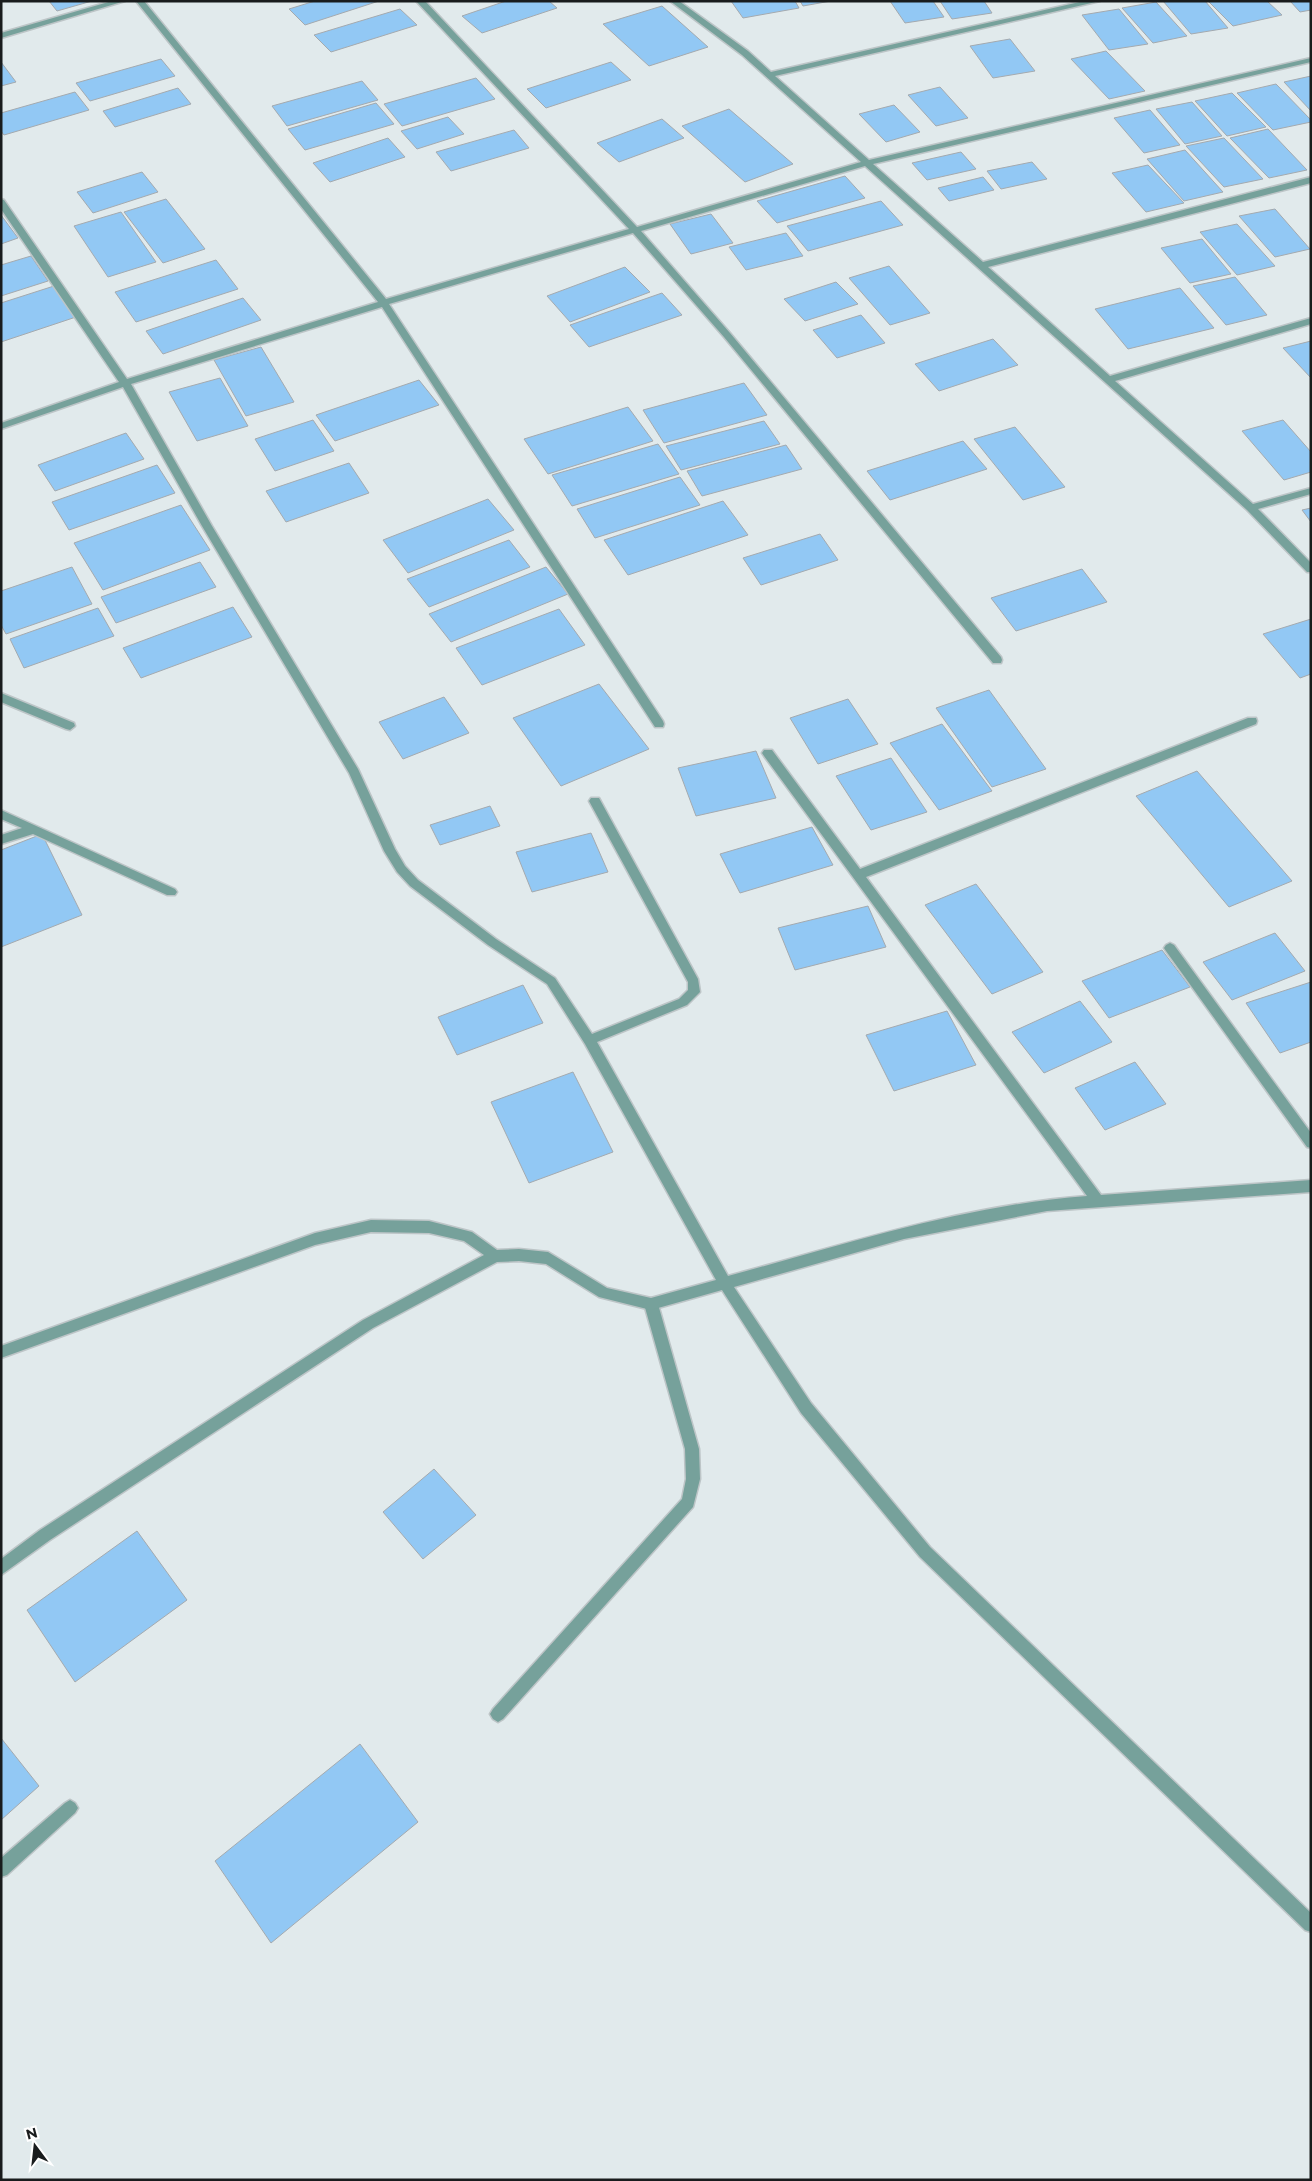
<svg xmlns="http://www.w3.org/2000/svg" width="1312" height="2181" font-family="Montserrat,sans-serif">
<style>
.building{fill:#92c8f4;stroke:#a4aaaf}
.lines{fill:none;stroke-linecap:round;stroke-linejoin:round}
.lane-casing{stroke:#bdc5c7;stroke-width:3}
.street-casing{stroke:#bdc5c7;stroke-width:3}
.lane{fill:#76a19b;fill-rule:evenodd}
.street{fill:#76a19b;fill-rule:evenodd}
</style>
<rect width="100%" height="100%" fill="#e1eaec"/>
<!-- building -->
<g class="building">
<path d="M49,1H92L57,11Z"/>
<path d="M315,1H379L305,25L289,9Z"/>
<path d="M506,1H549L557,8L482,33L462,16Z"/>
<path d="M731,1H795L799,8L743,18Z"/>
<path d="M800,1H831L803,6Z"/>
<path d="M890,1H933L944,17L905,23Z"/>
<path d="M940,1H984L992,13L952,19Z"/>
<path d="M1163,1H1205L1228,28L1191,34Z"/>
<path d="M1208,1H1267L1282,15L1233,26Z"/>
<path d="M1290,1H1311V10L1300,12Z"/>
<path d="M1156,2L1187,36L1153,43L1122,8Z"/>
<path d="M662,6L708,47L649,66L603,24Z"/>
<path d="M400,9L417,25L331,52L314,35Z"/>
<path d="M1119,9L1148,44L1109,50L1082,15Z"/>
<path d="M1010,39L1035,71L993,78L970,46Z"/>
<path d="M1106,51L1145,91L1109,99L1071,59Z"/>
<path d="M161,59L175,76L90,101L76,83Z"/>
<path d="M1,62L16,82L1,86Z"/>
<path d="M611,62L631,80L546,108L527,89Z"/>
<path d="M1311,76V111L1284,82Z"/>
<path d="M476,78L495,99L402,126L384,104Z"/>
<path d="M362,81L378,100L287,126L272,106Z"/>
<path d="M1276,84L1311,120V122L1273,130L1237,93Z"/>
<path d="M940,87L968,118L936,126L908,95Z"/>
<path d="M178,88L191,104L115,127L103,111Z"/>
<path d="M75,92L89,110L4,135L1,131V113Z"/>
<path d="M1232,93L1266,127L1227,136L1195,101Z"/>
<path d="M1192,102L1222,136L1185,144L1156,109Z"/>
<path d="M376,103L394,124L305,150L288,129Z"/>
<path d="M894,105L920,132L886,142L859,114Z"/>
<path d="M729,109L793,164L745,182L682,126Z"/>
<path d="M1150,110L1180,145L1144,153L1114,118Z"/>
<path d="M448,117L464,134L417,149L401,131Z"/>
<path d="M662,119L684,138L619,162L597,143Z"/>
<path d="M1268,129L1307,170L1269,178L1230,138Z"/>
<path d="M514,130L529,148L451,171L436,152Z"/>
<path d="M388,138L405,157L330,182L313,163Z"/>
<path d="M1224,138L1263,179L1224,187L1186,146Z"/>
<path d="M1185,150L1223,192L1184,201L1147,159Z"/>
<path d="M961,152L976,169L927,180L912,163Z"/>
<path d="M1032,162L1047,179L1001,189L987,171Z"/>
<path d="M1148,165L1184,203L1146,212L1112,173Z"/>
<path d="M142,172L158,192L93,213L77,192Z"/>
<path d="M845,176L865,198L777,223L757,201Z"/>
<path d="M983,177L994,190L949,201L938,188Z"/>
<path d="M166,199L205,249L163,263L124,212Z"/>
<path d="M881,201L903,225L808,251L787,226Z"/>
<path d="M1275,209L1310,249L1275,257L1239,216Z"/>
<path d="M121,212L156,262L108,277L74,226Z"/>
<path d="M711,214L733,243L691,254L670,224Z"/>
<path d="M1,215L18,238L1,244Z"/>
<path d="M1237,224L1275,266L1237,275L1200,232Z"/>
<path d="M786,233L803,256L746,270L729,247Z"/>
<path d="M1202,239L1231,274L1190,283L1161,248Z"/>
<path d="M31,256L48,281L1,296V265Z"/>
<path d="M216,260L238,289L136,322L115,292Z"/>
<path d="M889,266L930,313L890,325L849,278Z"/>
<path d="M625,267L650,292L570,322L547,296Z"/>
<path d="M1235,277L1267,315L1226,325L1193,286Z"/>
<path d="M836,282L858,304L805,321L784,299Z"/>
<path d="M54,286L76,317L1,342V303Z"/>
<path d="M1180,288L1214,328L1128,349L1095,309Z"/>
<path d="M662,293L682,315L589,347L570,325Z"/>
<path d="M243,298L261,320L163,354L146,331Z"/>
<path d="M861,315L885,343L837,358L813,330Z"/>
<path d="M993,339L1018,365L939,391L915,364Z"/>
<path d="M1311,341V378L1283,348Z"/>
<path d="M261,347L294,402L246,416L214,360Z"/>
<path d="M220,378L248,426L197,441L169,392Z"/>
<path d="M419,380L439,405L335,441L316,415Z"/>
<path d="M744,383L767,415L664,443L643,410Z"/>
<path d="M628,407L653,441L548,474L524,439Z"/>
<path d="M313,420L334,451L275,471L255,439Z"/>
<path d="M1283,420L1311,452V472L1284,480L1242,431Z"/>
<path d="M764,421L780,444L681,470L666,446Z"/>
<path d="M1015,427L1065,487L1023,500L974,439Z"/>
<path d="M126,433L144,459L55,491L38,465Z"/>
<path d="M963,441L987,469L890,500L867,471Z"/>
<path d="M658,444L679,474L572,506L552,475Z"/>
<path d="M786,445L802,469L702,496L687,471Z"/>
<path d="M349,463L369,493L286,522L266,491Z"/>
<path d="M157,465L175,493L69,530L52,502Z"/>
<path d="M680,477L700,505L595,538L577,509Z"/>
<path d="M488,499L514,530L408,573L383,540Z"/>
<path d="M723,501L748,535L628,575L604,540Z"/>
<path d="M181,505L210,550L103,590L74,543Z"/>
<path d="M1311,508V522L1302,510Z"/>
<path d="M820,534L838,560L761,585L743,558Z"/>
<path d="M509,540L530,567L429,607L407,579Z"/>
<path d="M200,562L216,587L116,623L101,597Z"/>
<path d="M72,567L92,604L6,634L1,625V591Z"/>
<path d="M546,567L568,594L451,642L429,614Z"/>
<path d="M1082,569L1107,602L1016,631L991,598Z"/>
<path d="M233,607L252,637L141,678L123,648Z"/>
<path d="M98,608L114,636L24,668L10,639Z"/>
<path d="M559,609L585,645L482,685L456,648Z"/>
<path d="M1311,619V674L1300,678L1263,634Z"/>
<path d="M599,684L649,749L561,786L513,718Z"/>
<path d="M989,690L1046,769L992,787L936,708Z"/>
<path d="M444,697L469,733L403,759L379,722Z"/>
<path d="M848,699L878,744L818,764L790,718Z"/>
<path d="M942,724L992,791L939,810L890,743Z"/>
<path d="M756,751L776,798L696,816L678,768Z"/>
<path d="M891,758L927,812L871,830L836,776Z"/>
<path d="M1197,771L1292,881L1229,907L1136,796Z"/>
<path d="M490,806L500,826L440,845L430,825Z"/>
<path d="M812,827L833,865L740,893L720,854Z"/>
<path d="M591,833L608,872L532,892L516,852Z"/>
<path d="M42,834L82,915L1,947V850Z"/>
<path d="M976,884L1043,972L992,994L925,905Z"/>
<path d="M868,906L886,947L795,970L778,928Z"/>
<path d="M1275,933L1305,971L1232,1000L1203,962Z"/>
<path d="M1162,950L1190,987L1109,1018L1082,981Z"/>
<path d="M1311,982V1042L1280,1053L1246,1003Z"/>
<path d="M523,985L543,1023L457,1055L438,1017Z"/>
<path d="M1080,1001L1112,1042L1044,1073L1012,1032Z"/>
<path d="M947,1011L976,1065L894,1091L866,1035Z"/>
<path d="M1135,1062L1166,1104L1105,1130L1075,1088Z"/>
<path d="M573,1072L613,1152L529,1183L491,1102Z"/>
<path d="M434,1469L476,1515L423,1559L383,1512Z"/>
<path d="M137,1531L187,1600L75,1682L27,1610Z"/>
<path d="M1,1738L39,1786L1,1820Z"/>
<path d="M360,1744L418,1822L271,1943L215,1861Z"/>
</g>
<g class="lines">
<!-- lane casing -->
<g class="lane-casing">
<path id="lane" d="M651,1298L656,1300L658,1304L699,1449L700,1479L693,1507L503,1719L498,1722L493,1719L490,1714L493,1709L682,1499L686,1479L685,1449L644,1304L646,1300Z"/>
</g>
<!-- street casing -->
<g class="street-casing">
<g id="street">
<path d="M112,1H125L1,38V33Z"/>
<path d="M136,1H144L386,299L629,229L416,1H425L637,227L861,162L742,55L670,1H679L748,51L771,72L1084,1H1100L775,76L869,160L1311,58V62L873,164L983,262L1311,177V183L988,267L1110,376L1311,318V324L1115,381L1253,504L1311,488V494L1258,509L1311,563V572H1307L1247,510L865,166L641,231L730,333L1001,657L1002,660L1001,663H993L724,337L633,233L389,304L663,721L664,724L663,727H655L382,307L131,384L212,526L358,769L395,849L405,866L418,880L496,939L555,978L592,1034L679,999L688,990V982L589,801L591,798H599L698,979L700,992L687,1005L597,1042L728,1276C846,1244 965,1205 1087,1196L764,756L762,753L764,750H772L860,869L1248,718H1256L1257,721L1256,724L866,877L1101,1195L1311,1180V1192L1047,1211L904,1239L734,1287L811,1403L930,1547L1311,1913V1932L1305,1930L920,1557L801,1413L722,1290L651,1310L599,1297L546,1264L519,1261L497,1262L373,1328L50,1540L1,1575V1559L40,1530L363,1320L484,1255L464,1241L429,1233L371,1232L315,1245L1,1358V1346L315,1233L371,1220L429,1221L472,1232L497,1250L519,1249L548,1252L607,1288L651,1298L716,1280L585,1044L547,984L488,945L410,886L397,872L384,851L349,773L202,526L123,387L1,429V423L119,382L1,209V199L4,200L127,379L378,302Z"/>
<path d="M1,693L74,723L75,726L70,730L66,729L1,702Z"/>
<path d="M1,810L175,889L177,892L175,895H167L33,834L1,844V835L22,828L1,819Z"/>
<path d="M1170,943L1174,945L1311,1133V1148L1307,1147L1166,951L1164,948L1166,945Z"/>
<path d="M70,1800L75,1803L78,1808L75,1813L7,1875L1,1877V1858L65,1803Z"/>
</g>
</g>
<!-- lane -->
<use href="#lane" class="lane"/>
<!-- street -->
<use href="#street" class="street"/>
</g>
<!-- border -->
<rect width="1312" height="2181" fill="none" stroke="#191c1d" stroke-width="5"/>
<!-- north arrow -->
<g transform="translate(35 2146) rotate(345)" stroke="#ffffff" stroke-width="4" paint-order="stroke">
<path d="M0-4L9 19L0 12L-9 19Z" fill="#191c1d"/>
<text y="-8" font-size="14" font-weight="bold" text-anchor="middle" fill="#191c1d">N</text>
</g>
</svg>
